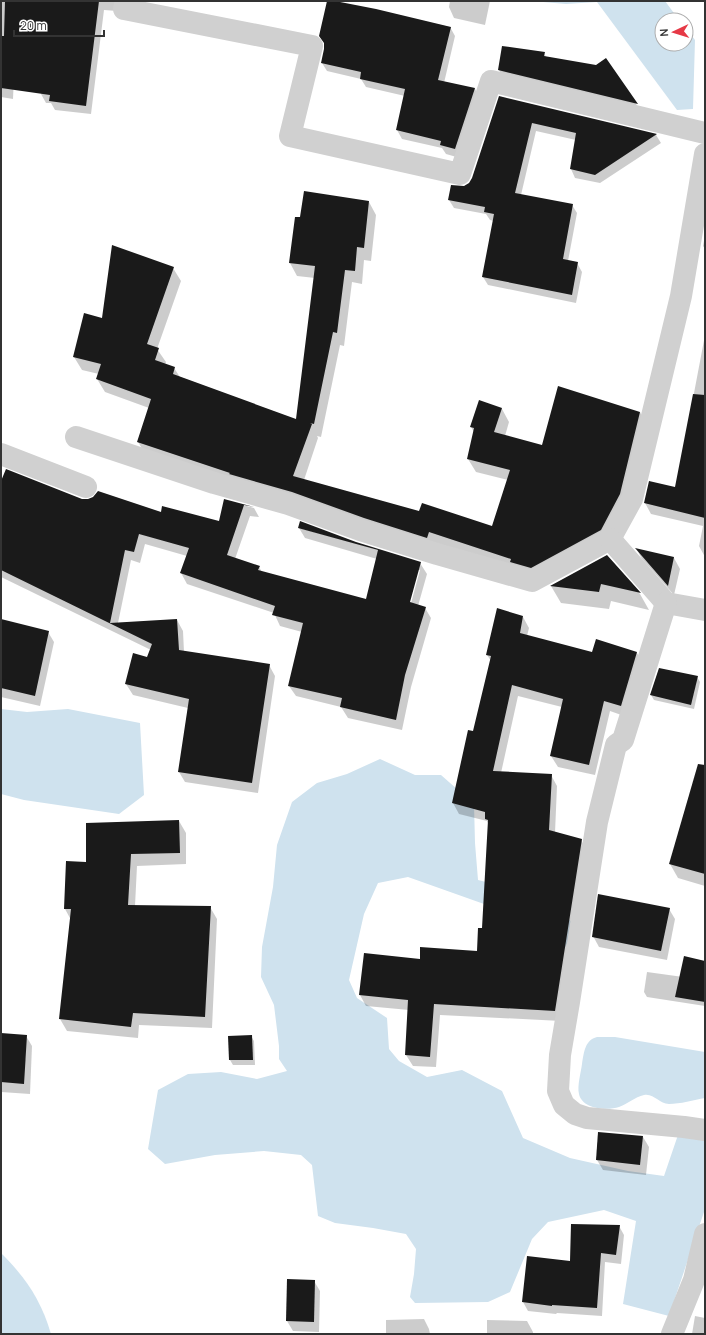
<svg xmlns="http://www.w3.org/2000/svg" width="706" height="1335" font-family="Manrope,sans-serif">
<style>
.water{fill:#cfe2ee}
.shadow{fill:#0003;fill-rule:evenodd}
.building{fill:#1a1a1a}
.lines{fill:none;stroke-linecap:round;stroke-linejoin:round}
.minor{stroke:#d0d0d0;stroke-width:22}
</style>
<rect width="100%" height="100%" fill="#fff"/>
<!-- water -->
<g class="water">
<path d="M542,1H665L679,20H662V44H686V28L695,40L693,109L677,110L597,2L566,4L543,2Z"/>
<path d="M1,709L27,712L68,709L140,723L144,795L119,814L24,800L1,794Z"/>
<path d="M380,759L415,775H441L474,804L475,843L478,880L522,891L552,901L575,926L561,956L484,904L408,877L378,883L364,914L349,980L357,998L387,1018L389,1049L399,1061L427,1077L462,1070L502,1091L523,1138L570,1158L628,1171L664,1176L679,1132L705,1134V1209L669,1316L623,1304L636,1221L604,1210L548,1222L532,1239L510,1292L488,1302L415,1303L410,1297L414,1274L416,1249L406,1234L373,1228L335,1223L318,1216L312,1165L301,1155L264,1151L215,1155L165,1164L148,1149L158,1090L188,1074L221,1072L257,1079L287,1071L279,1059V1046L274,1005L261,977L262,947L273,887L277,845L292,802L317,783L347,774Z"/>
<path d="M597,1037H615L705,1052V1098C694,1100 680,1104 669,1104C659,1104 654,1093 644,1095C635,1097 627,1104 619,1107C607,1111 582,1109 579,1094C577,1086 581,1072 582,1064C584,1052 585,1040 597,1037Z"/>
<path d="M1,1253C26,1278 41,1300 51,1334H1Z"/>
</g>
<!-- shadow -->
<g class="shadow">
<path d="M1,1H17L13,99L1,97Z"/>
<path d="M51,1H123L117,11L104,10L91,114L55,110L51,103H46L41,94Z"/>
<path d="M328,1L450,27L455,36L444,83L475,89L480,98L460,158L446,154L442,148L402,139L397,130L405,96L366,87L361,79L327,71L322,63L325,49Z"/>
<path d="M450,1H490L485,25L454,18L449,7Z"/>
<path d="M544,53L546,57L597,66L606,59L642,113L504,79L499,70Z"/>
<path d="M500,97L656,135L661,143L600,183L575,178L571,169L576,140L536,131L521,195L572,205L577,213L568,261L577,263L582,272L576,303L488,285L483,277L494,221L490,220L486,214L454,208L449,200L470,184L473,179Z"/>
<path d="M369,202L376,215L371,261L364,260L362,284L352,282L344,346L340,345L321,437L317,436L318,438L304,480L420,512L493,527L508,480L476,472L468,459L474,432L471,427L480,402L502,409L509,422L505,436L543,446L640,412L647,426L608,543L538,580L146,455L138,442L149,408L105,392L97,379L99,374L82,370L74,357L103,319L173,268L181,281L157,349L166,362L165,365L174,368L180,377L297,420L315,278L297,276L290,263L301,219Z"/>
<path d="M705,235V249L703,246Z"/>
<path d="M705,335V557L699,546L703,526L651,514L645,503L676,488Z"/>
<path d="M1,483L82,500L220,523L225,500L254,508L259,517L250,516L235,559L259,567L262,572L367,600L377,559L305,538L299,528L355,543L420,563L427,574L418,606L425,608L431,618L411,687L402,730L348,718L341,707L296,696L289,686L302,632L280,626L274,613L187,584L181,573L187,556L145,544L140,563L131,560L118,623L177,620L183,631L184,652L269,665L275,676L258,793L185,782L179,772L188,708L133,695L126,684L148,658L151,650L1,577ZM418,570H420L410,607H408Z"/>
<path d="M637,550L674,558L680,569L674,595L642,559Z"/>
<path d="M607,556L640,594L649,610L611,601L609,609L561,603L551,586Z"/>
<path d="M523,617L529,628L527,636L593,653L597,641L637,653L643,664L627,717L610,711L595,775L558,767L551,756L562,707L518,696L501,773L551,775L557,786L555,833L581,840L587,851L561,1021L440,1015L436,1067L413,1066L406,1055L409,1010L366,1006L360,995L421,960L478,952L483,929L489,825L487,821L459,814L453,803L474,732L491,661L487,655Z"/>
<path d="M1,620L48,632L54,642L40,706L1,697Z"/>
<path d="M697,677L700,682L694,709L654,700L651,695Z"/>
<path d="M705,812V886L678,878L670,864Z"/>
<path d="M179,821L186,833V864L137,866L135,906L210,907L217,919L212,1028L139,1025L138,1038L67,1031L60,1019L71,920L65,909L88,863Z"/>
<path d="M669,909L675,919L667,960L599,947L593,936Z"/>
<path d="M647,972L705,980V1006L647,997L644,992Z"/>
<path d="M1,1034L26,1036L32,1046L30,1094L1,1092Z"/>
<path d="M251,1036L254,1041L255,1065H233L230,1060L229,1037Z"/>
<path d="M643,1137L649,1147L646,1175L603,1170L597,1160Z"/>
<path d="M619,1226L624,1235L621,1264L605,1262L602,1316L557,1313L556,1314L528,1311L523,1302L528,1257L571,1262Z"/>
<path d="M314,1281L320,1291L319,1332L293,1331L287,1321Z"/>
<path d="M695,1316L705,1318V1334H692Z"/>
<path d="M424,1319L429,1329L430,1334H386V1320Z"/>
<path d="M487,1320L527,1321L533,1332V1334H487Z"/>
</g>
<!-- building -->
<g class="building">
<path d="M5,1H99L86,106L49,101L50,95L1,88V36H4Z"/>
<path d="M327,1H335L376,9L451,27L438,80L475,88L455,149L440,145L441,141L396,130L405,89L360,79L361,72L321,63L324,49V43L319,36Z"/>
<path d="M502,46L545,52L544,56L596,65L606,58L638,104L498,70Z"/>
<path d="M499,96L657,134L595,175L570,169L576,133L532,123L515,193L573,204L563,259L578,262L572,295L482,277L494,214L484,212L485,207L448,200L451,185L464,186L469,183L472,178Z"/>
<path d="M304,191L369,201L364,248L357,247L355,271L345,270L337,333L333,332L314,424L310,423L312,424L293,476L419,511L422,503L492,526L510,470L467,459L474,428L470,427L479,400L502,408L494,432L542,445L558,386L640,412L620,494L601,530L531,568L510,562L511,559L429,532L427,538L364,518L292,492L229,474L230,473L137,442L151,399L96,379L101,364L73,357L84,313L102,318L112,245L174,267L147,344L159,348L155,360L175,367L173,374L296,419L315,266L289,263L295,217H300Z"/>
<path d="M693,394L705,395V518L644,503L649,481L675,487Z"/>
<path d="M6,469L82,499H88L93,497L98,491L161,512L162,506L219,521L224,499L254,507L244,505L227,555L260,566L258,570L366,599L378,550L298,528L300,521L356,542L421,562L410,602L426,607L405,675L396,720L340,707L342,698L288,686L303,623L272,615L275,606L180,573L189,548L139,534L134,552L125,550L110,623L177,619L179,650L270,664L252,783L178,772L189,699L125,684L133,653L147,657L152,644L1,570V481Z"/>
<path d="M635,548L674,557L668,586Z"/>
<path d="M607,555L641,593L601,584L599,592L550,586Z"/>
<path d="M497,608L523,616L520,633L592,652L596,639L637,652L621,706L604,701L589,765L550,756L563,699L512,685L493,771L552,774L549,830L582,839L555,1011L434,1004L430,1057L405,1055L408,1000L359,995L364,953L420,959V947L477,951L478,928H482L488,820L485,819V812L452,803L468,730L473,731L491,656L486,655Z"/>
<path d="M1,619L49,631L35,696L1,688Z"/>
<path d="M659,668L698,676L691,705L650,695Z"/>
<path d="M698,764L705,765V874L669,864Z"/>
<path d="M179,820L180,853L131,854L128,905L211,906L205,1017L133,1013L131,1027L59,1019L71,909H64L66,861L86,862V823Z"/>
<path d="M598,894L670,908L661,951L592,937Z"/>
<path d="M684,956L705,961V1002L675,997Z"/>
<path d="M1,1033L27,1035L24,1084L1,1082Z"/>
<path d="M252,1035L253,1060H229L228,1036Z"/>
<path d="M598,1132L643,1136L640,1165L596,1160Z"/>
<path d="M571,1224L620,1225L616,1255L601,1253L597,1308L552,1305V1306L522,1302L527,1256L570,1261Z"/>
<path d="M287,1279L315,1280L314,1322L286,1321Z"/>
</g>
<g class="lines">
<!-- minor -->
<g class="minor">
<path d="M126,1L124,9L312,46L290,136L460,174L491,81L705,133"/>
<path d="M76,437L214,483L288,504L360,530L437,554L532,581L610,539L632,499L681,296L705,154"/>
<path d="M1,454L86,487"/>
<path d="M610,539L666,603L705,610"/>
<path d="M666,603L623,740L616,745L597,822L569,1002L560,1055L558,1091L564,1105L575,1114L587,1118L684,1127L705,1130"/>
<path d="M672,1334L694,1280L705,1234"/>
</g>
</g>
<!-- border -->
<rect width="706" height="1335" fill="none" stroke="#333333" stroke-width="4"/>
<!-- north arrow -->
<g transform="translate(674 32) rotate(266)"><circle r="19" fill="#ffffff" stroke="#adadad"/>
<path d="M0-3L7 15L0 10L-7 15Z" fill="#e63946"/>
<text y="-6" font-size="11" font-weight="bold" text-anchor="middle" fill="#333333">N</text>
</g>
<!-- scale -->
<path d="M14 30v6h90v-6" fill="none" stroke="#333333" stroke-width="2"/>
<text x="20" y="30" font-size="12" fill="#333333" stroke="#ffffff" stroke-width="3" paint-order="stroke">20 m</text>
</svg>
